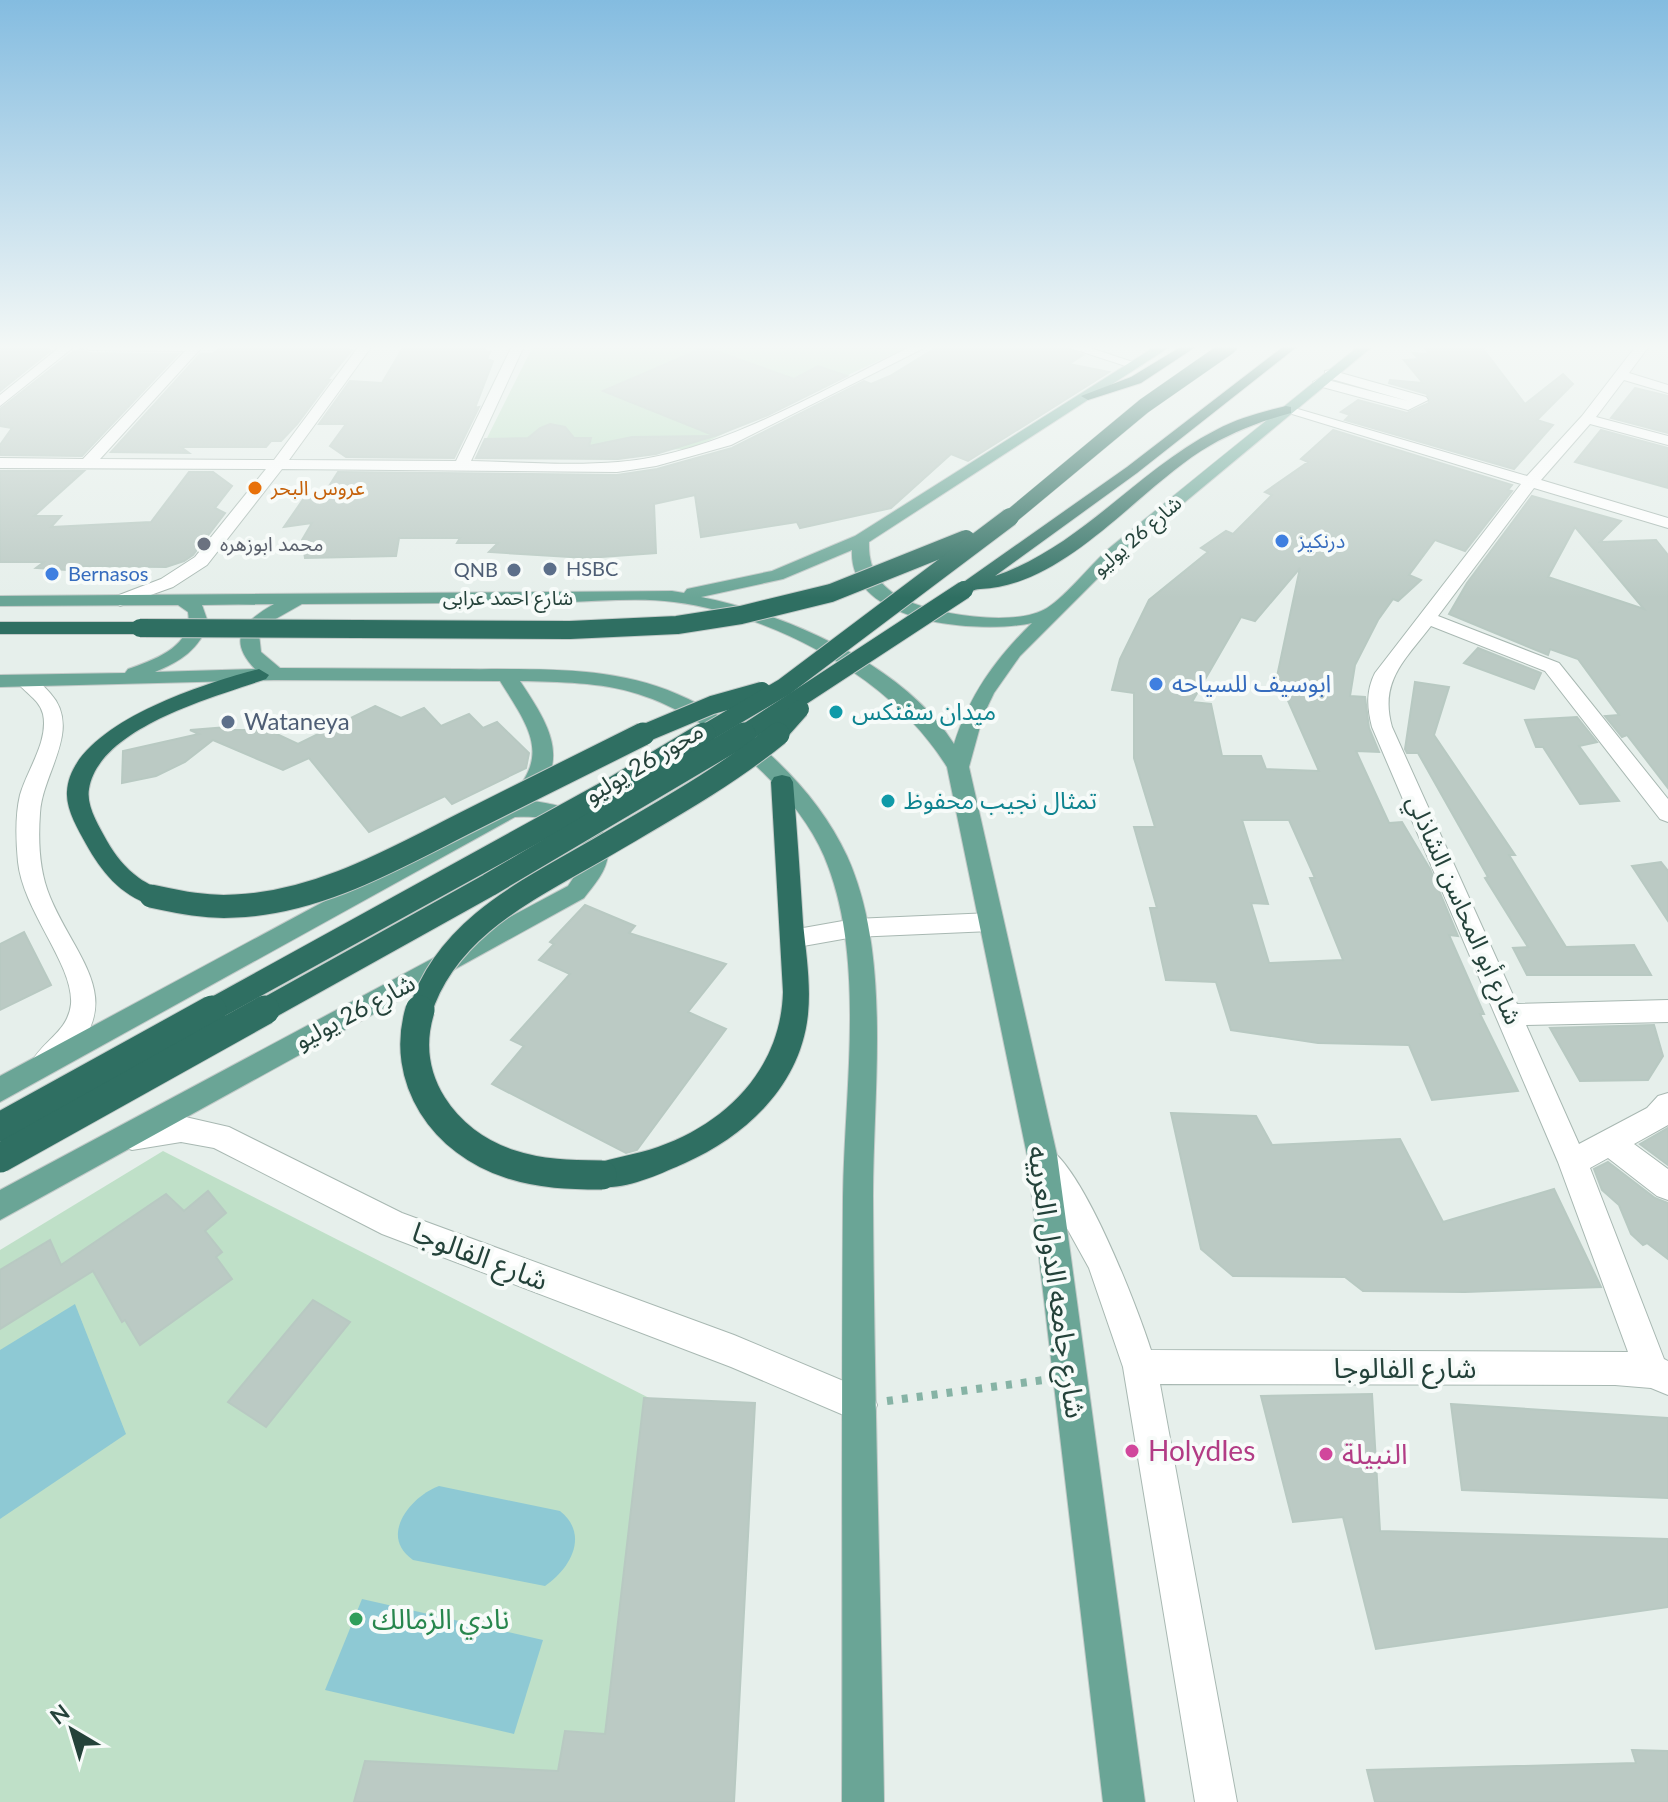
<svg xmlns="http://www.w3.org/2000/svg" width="1668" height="1802" font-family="Lato,'Noto Sans Arabic',sans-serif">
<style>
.green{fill:#bfe0c8}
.water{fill:#8ec9d4}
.building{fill:#bbcac4;stroke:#b8c9c2;stroke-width:2;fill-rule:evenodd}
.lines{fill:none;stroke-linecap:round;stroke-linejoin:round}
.minor-casing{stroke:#a8b8b2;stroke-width:2}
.major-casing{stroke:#c2cac8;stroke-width:2}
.highway-casing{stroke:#c2cac8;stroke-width:2}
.path{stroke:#86b3a5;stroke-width:8;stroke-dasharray:6 9;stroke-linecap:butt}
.minor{fill:#fff;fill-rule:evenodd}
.major{fill:#6aa596;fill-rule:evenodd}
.highway{fill:#2f6f62;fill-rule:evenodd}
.highway-bridge-far3-casing{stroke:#c2cac8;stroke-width:16;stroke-linecap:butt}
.highway-bridge-far2-casing{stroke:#c2cac8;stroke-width:20;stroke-linecap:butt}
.highway-bridge-far1-casing{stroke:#c2cac8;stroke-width:25;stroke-linecap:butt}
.highway-bridge-casing{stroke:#c2cac8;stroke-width:31;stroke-linecap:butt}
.highway-bridge-far3{stroke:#2f6f62;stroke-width:15}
.highway-bridge-far2{stroke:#2f6f62;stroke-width:18}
.highway-bridge-far1{stroke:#2f6f62;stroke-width:23}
.highway-bridge{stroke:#2f6f62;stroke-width:29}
.food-dot{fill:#e8710a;stroke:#f7fbf9;stroke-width:3}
.shop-dot{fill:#3f7fe0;stroke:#f7fbf9;stroke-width:3}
.worship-dot{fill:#6b7280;stroke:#f7fbf9;stroke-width:3}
.service-dot{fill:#5c6f8a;stroke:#f7fbf9;stroke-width:3}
.culture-dot{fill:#0f9aa8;stroke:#f7fbf9;stroke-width:3}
.hotel-dot{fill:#d1479c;stroke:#f7fbf9;stroke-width:3}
.leisure-dot{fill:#2e9e5b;stroke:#f7fbf9;stroke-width:3}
.labels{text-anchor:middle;stroke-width:8;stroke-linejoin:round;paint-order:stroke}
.far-food-label{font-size:20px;fill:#c56008;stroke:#f7fbf9;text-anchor:start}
.far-street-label{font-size:20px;fill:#24423a;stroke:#f7fbf9}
.far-shop-label{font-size:20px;fill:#366cbe;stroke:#f7fbf9;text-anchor:start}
.far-worship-label{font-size:20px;fill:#5b616d;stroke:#f7fbf9;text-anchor:start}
.far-service-label{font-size:20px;fill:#4e5e75;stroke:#f7fbf9;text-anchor:start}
.shop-label{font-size:24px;fill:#366cbe;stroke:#f7fbf9;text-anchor:start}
.culture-label{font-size:24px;fill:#0d838f;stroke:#f7fbf9;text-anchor:start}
.service-label{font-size:24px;fill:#4e5e75;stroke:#f7fbf9;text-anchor:start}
.street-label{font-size:24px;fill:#24423a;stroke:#f7fbf9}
.near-street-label{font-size:28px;fill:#24423a;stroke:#f7fbf9}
.near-hotel-label{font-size:28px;fill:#b23c85;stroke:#f7fbf9;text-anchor:start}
.near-leisure-label{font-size:28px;fill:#27864d;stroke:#f7fbf9;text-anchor:start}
</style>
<rect width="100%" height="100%" fill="#e6efeb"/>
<!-- green -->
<g class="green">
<path d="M533,346H910L691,449L479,454Z"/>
<path d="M163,1151L722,1435L703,1802H0V1250Z"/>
</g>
<!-- water -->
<g class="water">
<path d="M75,1304L126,1434L0,1519V1350Z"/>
<path d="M439,1486L560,1511C590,1535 570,1569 545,1586L413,1560C378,1536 411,1496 439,1486Z"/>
<path d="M362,1599L543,1640L514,1734L325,1690Z"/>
</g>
<!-- building -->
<g class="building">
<path d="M233,346H346L344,349L352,350L327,380H330L297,424L281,441H271L266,447H181L189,453L111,452L200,354H213L218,349H230Z"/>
<path d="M404,346L485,349L484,352H490L487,359L493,361L475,408L479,407L454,458L346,457L330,446L346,424H319L350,381L382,383Z"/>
<path d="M939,346H1061L1083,355L1069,364L1109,372L968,461L951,454L891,508L800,528L797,522L701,537L695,495L654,504L656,553L587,558L489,552L498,543H457L460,538H399L396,556L305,558L302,540L312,523L284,527L304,498L322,497L338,472L617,475L657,469L732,448L864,381L871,384L890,376Z"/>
<path d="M1481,346L1525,404L1563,374L1573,384L1537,420L1553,425L1514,469L1345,420L1350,415L1341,412L1358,400L1407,413L1429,403L1427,394L1389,383L1390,380L1423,383L1404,360L1419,359L1413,353L1429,354L1425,348Z"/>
<path d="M705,347L794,379L818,366L847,376L768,415L715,436L603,391Z"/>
<path d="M0,348H47L50,351L0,391Z"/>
<path d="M82,349L89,353L178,354L82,456L0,455V445L12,428L0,426V409L73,352Z"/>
<path d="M1635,388L1668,396V433L1611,418Z"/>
<path d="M550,424L565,427L574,438H591L589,446L632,437L714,436L656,454L618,459L476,458L485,439L528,438L540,428Z"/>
<path d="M1333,430L1512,485L1508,490L1512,491L1465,551L1435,540L1409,575L1421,580L1398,601L1393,599L1378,620L1355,665L1350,696L1365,697L1369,728L1379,752L1356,751L1389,823L1402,822L1430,869L1458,936L1449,935L1484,1014H1480L1518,1091L1432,1100L1409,1045L1318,1043L1231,1030L1216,982L1166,980L1150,908H1157L1134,827H1155L1134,758V693L1112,690L1120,659L1149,600L1208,552L1201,548L1226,531L1233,534L1272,495L1265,492L1308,462L1301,459ZM1300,568L1275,686L1282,687L1319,771L1266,769L1261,756H1222L1211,704L1192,702L1241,617L1255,621ZM1242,820H1289L1315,878H1310L1343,960L1269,963L1251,903L1268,904Z"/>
<path d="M1601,430L1668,448V488L1575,462Z"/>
<path d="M0,471H84L34,516H61L51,527L151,522L189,472H213L232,486L215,508L225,513L193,555L184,561L166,567L73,566L67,570L36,568L44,562H0Z"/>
<path d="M1532,496L1621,521L1600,542L1656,540L1668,555V788L1627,735L1622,737L1605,716L1619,715L1578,659L1550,649L1548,655L1449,614L1467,583ZM1575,527L1593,548L1644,609L1548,577Z"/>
<path d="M1478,648L1541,673L1534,689L1464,663Z"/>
<path d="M1415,682L1449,687L1434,735L1515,855H1509L1566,947L1634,945L1651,975H1527L1513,948L1528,947L1485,878L1488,877L1418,753H1407L1405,749Z"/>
<path d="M375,706L401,718L424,708L441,726L469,714L483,728L497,722L529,753L526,768L452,804L445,796L369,832L309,758L283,770L213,740L185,762L156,776L122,783L123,751L199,734L190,730L228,727L225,730H248L262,727L298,744Z"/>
<path d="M1577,717L1597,742L1579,746L1619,801L1580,804L1543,747H1536L1525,720Z"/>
<path d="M1661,862L1668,871V921L1632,866Z"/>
<path d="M585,905L635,926L629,933L726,964L688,1012L726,1029L637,1150L626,1153L492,1084L524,1046L511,1040L570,974L539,960L554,944L550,942Z"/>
<path d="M24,932L51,985L0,1010V944Z"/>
<path d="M1654,1025L1663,1056L1648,1080L1580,1081L1550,1028Z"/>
<path d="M1171,1113L1256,1116L1272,1145L1400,1139L1443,1222L1554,1189L1601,1287L1465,1292L1363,1291L1345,1277L1233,1276L1201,1249Z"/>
<path d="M1668,1128V1165L1640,1144Z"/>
<path d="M1608,1162L1655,1198L1668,1203V1259L1647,1243L1643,1245L1631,1234L1619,1205L1602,1190L1594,1169Z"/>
<path d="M208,1191L226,1213L205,1231L222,1252L216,1257L232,1279L140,1345L125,1320L122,1322L93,1271L0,1329V1270L50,1240L61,1265L166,1194L184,1211Z"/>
<path d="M313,1300L350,1322L266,1427L228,1402Z"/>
<path d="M1372,1394L1380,1531L1668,1539V1607L1376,1649L1343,1517L1293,1522L1261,1396Z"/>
<path d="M644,1398L755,1403L734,1802H354L365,1761L558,1771L565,1731L605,1734Z"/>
<path d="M1451,1404L1668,1418V1498L1462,1490Z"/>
<path d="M1632,1750L1668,1751V1802H1375L1367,1770L1636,1763Z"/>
</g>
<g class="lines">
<!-- minor casing -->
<g class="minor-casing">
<g id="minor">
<path d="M61,346H75L0,406V395Z"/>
<path d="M83,346H203L100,459L274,460L359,346H372L289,460L456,461L512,346H524L471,461C519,462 570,466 618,462C720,454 821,390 912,346H928L731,445L656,466L617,472L282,469L207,565L173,587L120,606L111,601L114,597L161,579L195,557L266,469L0,468V458L83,459L185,351L89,350Z"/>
<path d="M1064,346H1084L1142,365L1135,369Z"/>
<path d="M1636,346H1649L1629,373L1668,385V393L1624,380L1596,417L1668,436V445L1590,424L1541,480L1668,518V528L1534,488L1438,616L1559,663L1668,799V822L1660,819L1545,671L1431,626C1405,660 1379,681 1392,727L1517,1004L1668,1000V1022L1526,1025L1579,1144L1647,1108L1658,1096L1668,1093V1125L1634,1144L1668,1169V1200L1657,1196L1608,1158L1590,1168L1664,1359L1668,1361V1395L1651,1388L1615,1385L1160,1384L1237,1802H1195L1123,1367L1089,1268L1028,1158L1033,1149L1043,1145C1081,1159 1138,1309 1151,1350L1628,1352L1558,1162L1372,727C1367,707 1366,691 1375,673L1521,484L1279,410L1286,406L1291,407L1527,476L1582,416Z"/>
<path d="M1330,370L1426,397L1428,400L1408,410L1315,385L1313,382L1320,378L1408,401L1325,377V371Z"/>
<path d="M26,675C36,678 43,685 50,693C83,729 42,773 40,813C38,841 39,871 50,897C75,958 129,1000 66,1060C56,1070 50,1076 35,1071L31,1063C43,1040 68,1032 71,1004C74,965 23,911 18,862C16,841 15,816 20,795C27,770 49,741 43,714C40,700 24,692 16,681Z"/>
<path d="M991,913L1000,915L1003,922L1000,929L991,931L854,937L792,948L783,946L780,939L783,932L792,930L854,919Z"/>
<path d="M181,1116L229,1127L402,1213L734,1335L872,1393L877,1405L872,1417L860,1422L731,1367L382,1234L214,1148L181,1142L132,1150L122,1146L118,1137L122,1128Z"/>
</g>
</g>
<!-- major casing -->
<g class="major-casing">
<path id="major" d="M1156,346H1171L869,542C868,572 882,590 910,602C942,615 1016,627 1047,608C1068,595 1092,562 1113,545C1195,478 1277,412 1359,346H1373L1120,556L1020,656L994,693L983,716L969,767L1057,1155L1145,1802H1103L1027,1155L947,767C893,679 776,615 674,602C636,597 595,602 558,602C472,603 387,604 302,604L272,621L259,634L261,652L280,668C339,668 397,669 456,669C529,670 608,664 677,694C746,723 815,787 847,856C892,955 873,1089 873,1196C874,1398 881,1600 884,1802H842C843,1601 841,1399 843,1198C844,1090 867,957 824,856C794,787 709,716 638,694C601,682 559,682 520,681C547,722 572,758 533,801C561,805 611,815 608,854C607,871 594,885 584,898L0,1220V1190L568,886C579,870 586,860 583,840C567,818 541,816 515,817L0,1102V1076L503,805C552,757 532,732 500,681L274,680L0,687V675L125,673L128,669C154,660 194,646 188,612L178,605L0,606V596L672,591L684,593L687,589L772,571L855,536ZM852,550C848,625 981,634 1032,623C995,659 969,696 954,744C905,666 789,615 701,597L783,579ZM274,604C244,621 226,639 255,669L155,672C179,662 201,649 208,622L202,605Z"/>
</g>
<!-- highway casing -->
<g class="highway-casing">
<g id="highway">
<path d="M1182,346H1197L1141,383L1088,400L1081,396L1131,377Z"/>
<path d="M1284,346H1298L1137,473L995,576C1082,546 1136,471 1216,430C1238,418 1262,412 1286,406L1291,407V413C1258,422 1230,433 1201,451C1134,494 1064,586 980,589C972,589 968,596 958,594L955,590L958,586L1127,467Z"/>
<path d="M0,622H140L149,628L140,634H0Z"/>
<path d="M259,669L269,675L266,679C215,697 99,727 89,789C86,806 99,826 107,841C115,855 125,868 139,878C147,884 158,887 163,896L159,902L151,905C120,895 101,871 86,844C78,829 66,810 67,792C70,725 205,683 259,669Z"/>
<path d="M782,775L790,777L793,782C797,829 800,876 803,923C806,953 811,984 808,1014C801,1085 746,1136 685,1163C660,1174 618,1194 592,1185L587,1175L592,1165C613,1157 636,1155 658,1147C727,1123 781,1068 783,992L771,782L774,777Z"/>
</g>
</g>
<!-- path -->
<path class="path" d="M887,1401L1044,1380"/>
<!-- minor -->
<use href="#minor" class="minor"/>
<!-- major -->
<use href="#major" class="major"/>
<!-- highway -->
<use href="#highway" class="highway"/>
<!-- highway-bridge-far3 casing -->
<g class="highway-bridge-far3-casing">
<path id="highway-bridge-far3" d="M1008,519L1144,406L1230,346"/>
</g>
<!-- highway-bridge-far2 casing -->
<g class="highway-bridge-far2-casing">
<g id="highway-bridge-far2">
<path d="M140,628L570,630L677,625L741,615L831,593L966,539"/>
<path d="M638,736L712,705L762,691"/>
<path d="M701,736L784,687L1010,517"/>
<path d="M741,736L964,590"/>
<path d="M776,736L800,709"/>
</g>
</g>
<!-- highway-bridge-far1 casing -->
<g class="highway-bridge-far1-casing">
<g id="highway-bridge-far1">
<path d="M151,896C179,902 206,908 235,906C317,903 392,860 463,824C523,794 582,764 643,734"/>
<path d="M208,1012L609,791L704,734"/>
<path d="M261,1012L489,885L744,734"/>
<path d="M420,1012C446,928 528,890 599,849C660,813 723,779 778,734"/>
</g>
</g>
<!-- highway-bridge casing -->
<g class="highway-bridge-casing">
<g id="highway-bridge">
<path d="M420,1010C399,1079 444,1143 510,1164C540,1174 571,1175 602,1175"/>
<path d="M0,1127L212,1010"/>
<path d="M0,1158L265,1010"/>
</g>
</g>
<!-- highway-bridge-far3 -->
<use href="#highway-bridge-far3" class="highway-bridge-far3"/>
<!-- highway-bridge-far2 -->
<use href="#highway-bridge-far2" class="highway-bridge-far2"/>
<!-- highway-bridge-far1 -->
<use href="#highway-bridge-far1" class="highway-bridge-far1"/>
<!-- highway-bridge -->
<use href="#highway-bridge" class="highway-bridge"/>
</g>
<!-- sky -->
<linearGradient id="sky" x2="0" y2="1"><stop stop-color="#84bce0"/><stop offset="0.58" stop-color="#f4f8f6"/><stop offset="1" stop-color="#f4f8f6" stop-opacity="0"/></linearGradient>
<rect width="1668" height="598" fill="url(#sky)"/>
<!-- markers -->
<circle class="food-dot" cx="255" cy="488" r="8"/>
<g class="shop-dot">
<circle cx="1282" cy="541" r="8"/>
<circle cx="52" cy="574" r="8"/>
<circle cx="1156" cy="684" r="8"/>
</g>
<circle class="worship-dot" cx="204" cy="544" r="8"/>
<g class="service-dot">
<circle cx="550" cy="569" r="8"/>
<circle cx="514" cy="570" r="8"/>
<circle cx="228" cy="722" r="8"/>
</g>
<g class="culture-dot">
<circle cx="836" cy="712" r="8"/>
<circle cx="888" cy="801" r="8"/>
</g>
<g class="hotel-dot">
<circle cx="1132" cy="1451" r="8"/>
<circle cx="1326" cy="1454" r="8"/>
</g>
<circle class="leisure-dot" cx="356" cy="1619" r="8"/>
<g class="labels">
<!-- far-food labels -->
<g class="far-food-label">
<text x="271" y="495">عروس البحر</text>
</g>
<!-- far-street labels -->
<g class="far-street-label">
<text transform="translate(1137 536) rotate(-41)" y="7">شارع 26 يوليو</text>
<text x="508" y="605">شارع احمد عرابى</text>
</g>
<!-- far-shop labels -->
<g class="far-shop-label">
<text x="1298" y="548">درنكيز</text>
<text x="68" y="581">Bernasos</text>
</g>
<!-- far-worship labels -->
<g class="far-worship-label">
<text x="220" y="551">محمد ابوزهره</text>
</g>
<!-- far-service labels -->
<g class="far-service-label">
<text x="566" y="576">HSBC</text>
<text x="498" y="577" text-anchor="end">QNB</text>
</g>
<!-- shop labels -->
<g class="shop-label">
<text x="1172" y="692">ابوسيف للسياحه</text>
</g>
<!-- culture labels -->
<g class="culture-label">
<text x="852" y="720">ميدان سفنكس</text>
<text x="904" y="809">تمثال نجيب محفوظ</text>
</g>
<!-- service labels -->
<g class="service-label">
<text x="244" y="730">Wataneya</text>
</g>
<!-- street labels -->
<g class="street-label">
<text transform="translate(644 763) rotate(-31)" y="8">محور 26 يوليو</text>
<text transform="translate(1464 910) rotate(66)" y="8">شارع أبو المحاسن الشاذلي</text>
<text transform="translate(355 1012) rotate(-28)" y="8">شارع 26 يوليو</text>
</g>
<!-- near-street labels -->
<g class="near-street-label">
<text transform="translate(480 1256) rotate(21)" y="10">شارع الفالوجا</text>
<text transform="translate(1057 1282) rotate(82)" y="10">شارع جامعه الدول العربيه</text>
<text x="1405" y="1378">شارع الفالوجا</text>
</g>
<!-- near-hotel labels -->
<g class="near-hotel-label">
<text x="1148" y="1461">HolydIes</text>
<text x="1342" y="1464">النبيلة</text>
</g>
<!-- near-leisure labels -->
<g class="near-leisure-label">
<text x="372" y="1629">نادي الزمالك</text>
</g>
</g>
<!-- north arrow -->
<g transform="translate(72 1730) rotate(322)" stroke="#f7fbf9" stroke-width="6" paint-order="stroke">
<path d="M0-6L14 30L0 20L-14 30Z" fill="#24423a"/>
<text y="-12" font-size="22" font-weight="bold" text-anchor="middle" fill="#24423a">N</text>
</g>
</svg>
